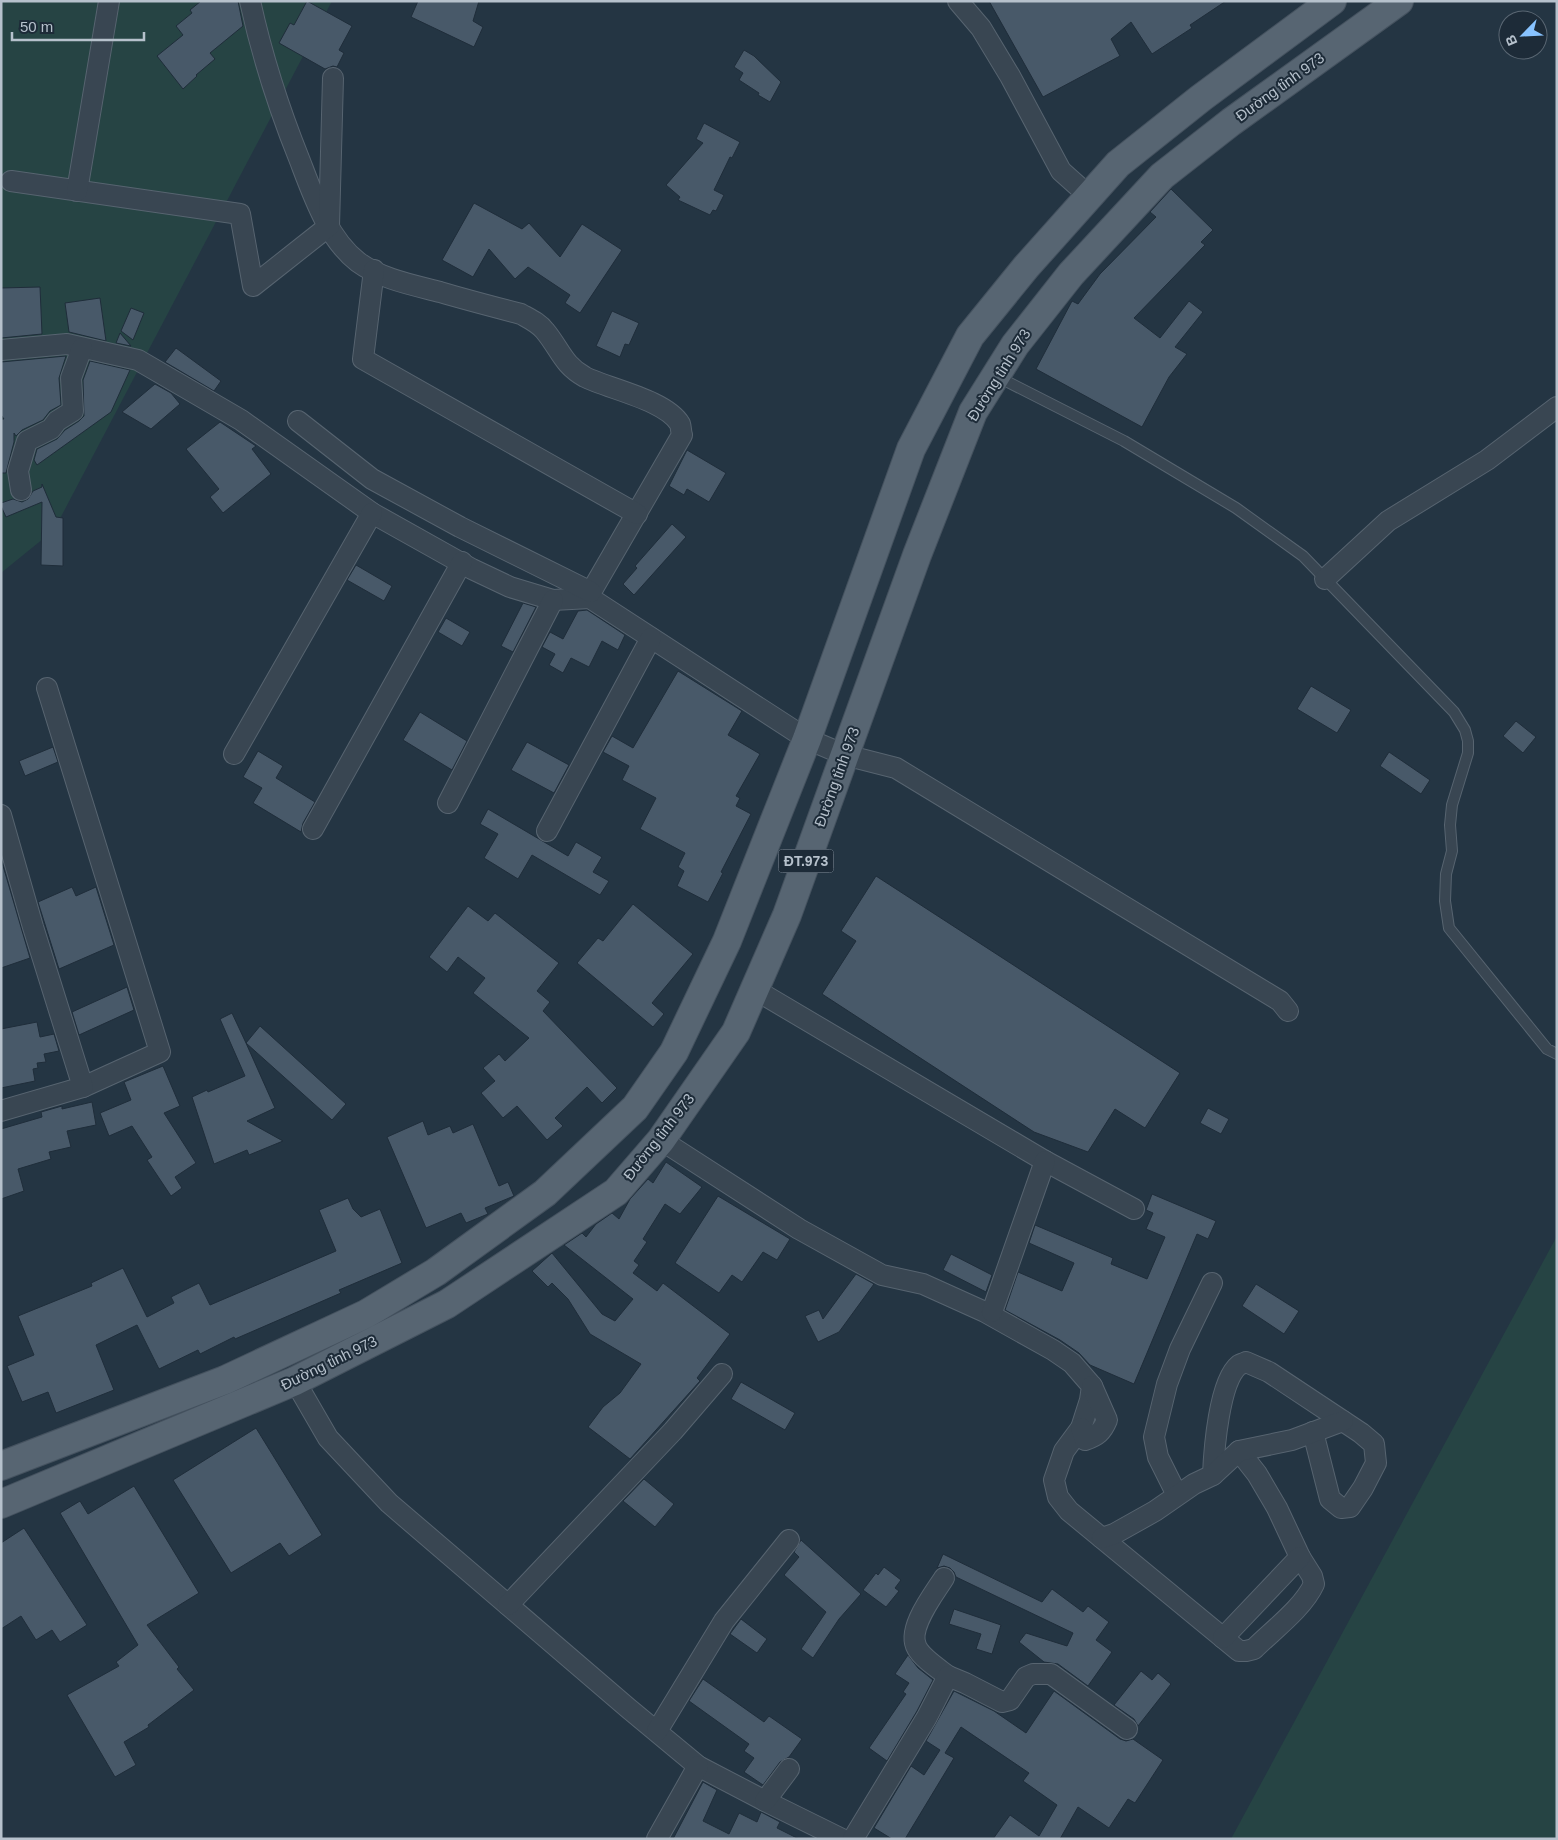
<svg xmlns="http://www.w3.org/2000/svg" width="1558" height="1840" font-family="Helvetica,sans-serif">
<style>
.green{fill:#264444}
.building{fill:#485969;stroke:#1f2d3a}
.lines{fill:none;stroke-linecap:round;stroke-linejoin:round}
.service-casing{stroke:#576470;stroke-width:12}
.minor-casing{stroke:#576470;stroke-width:22}
.primary-casing{stroke:#45525f;stroke-width:30}
.service{stroke:#394652;stroke-width:10}
.minor{stroke:#394652;stroke-width:20}
.primary{stroke:#576572;stroke-width:28}
.labels{text-anchor:middle;stroke-width:4;stroke-linejoin:round;paint-order:stroke}
.shield{fill:#1d2b38;stroke:#8894a0;stroke-width:1}
.shield-label{font-size:14px;font-weight:bold;fill:#b6c1cc}
.street-label{font-size:15px;fill:#b6c1cc;stroke:#1d2b38}
</style>
<rect width="100%" height="100%" fill="#243543"/>
<!-- green -->
<g class="green">
<path d="M1,1H332L54,530L1,573Z"/>
<path d="M1557,1236V1839H1231Z"/>
</g>
<!-- building -->
<g class="building">
<path d="M201,1H238L243,26L210,53L215,59L196,75L197,76L183,89L157,56L183,35L176,26L192,13L190,10Z"/>
<path d="M307,1L352,26L339,50L344,53L337,67L333,66L325,69L279,43L290,23L294,25Z"/>
<path d="M418,1H479L473,21L483,27L474,47L411,17Z"/>
<path d="M989,1H1226L1190,25L1192,28L1152,54L1131,22L1111,39L1120,56L1043,97Z"/>
<path d="M744,50L754,56L781,82L770,102L758,95L759,93L739,80L743,73L734,67Z"/>
<path d="M704,123L740,142L732,158L730,157L714,190L724,195L716,211L713,210L710,215L678,200L680,197L666,185L703,143L696,139Z"/>
<path d="M1171,189L1213,230L1201,242L1205,245L1134,318L1160,338L1189,301L1203,312L1175,347L1187,354L1169,377L1142,427L1036,369L1072,301L1078,304L1100,274L1156,217L1150,212Z"/>
<path d="M474,203L522,229L529,223L560,257L582,224L622,250L580,313L565,303L570,295L528,267L515,279L489,249L473,277L442,260Z"/>
<path d="M40,287L42,334L1,338V288Z"/>
<path d="M100,298L106,341L69,332L65,303Z"/>
<path d="M131,308L144,313L133,340L121,331Z"/>
<path d="M612,311L639,323L629,345L625,344L620,357L596,346Z"/>
<path d="M120,333L131,346L116,343Z"/>
<path d="M176,348L221,381L214,391L165,362Z"/>
<path d="M66,356L59,378L61,405L50,411L43,420L22,430L16,436L14,433V442L6,473H1V419H4L1,415V362Z"/>
<path d="M90,361L130,370L111,412L37,465L34,460L37,449L57,439L65,430L79,421L84,416L83,380Z"/>
<path d="M155,384L171,393L180,404L151,429L122,412Z"/>
<path d="M220,422L256,446L252,449L271,474L223,513L210,497L219,489L186,449Z"/>
<path d="M687,450L726,473L709,502L687,489L684,495L669,486Z"/>
<path d="M42,484L56,517L63,518V566L41,565L42,502L6,517L1,506V503L13,499L22,502L28,499L33,491L42,487Z"/>
<path d="M672,524L686,537L634,595L623,584L637,568L635,566Z"/>
<path d="M356,565L392,586L384,601L347,580Z"/>
<path d="M523,603L536,607L513,652L501,646Z"/>
<path d="M587,610L625,635L618,650L602,641L589,667L571,658L563,673L549,665L555,654L542,647L550,632L563,639L578,611Z"/>
<path d="M446,618L470,632L462,646L438,632Z"/>
<path d="M678,671L742,711L728,735L760,754L736,796L740,798L736,806L751,814L721,872L723,873L708,902L677,886L684,871L678,867L685,853L640,829L656,798L622,780L629,766L603,752L612,736L633,748Z"/>
<path d="M1311,686L1351,710L1337,733L1297,709Z"/>
<path d="M420,712L467,741L452,770L403,740Z"/>
<path d="M1516,721L1536,737L1523,753L1503,736Z"/>
<path d="M527,742L569,765L554,793L511,770Z"/>
<path d="M53,747L58,762L25,776L19,761Z"/>
<path d="M258,751L283,766L276,778L315,802L303,823L301,832L253,803L262,788L243,777Z"/>
<path d="M1389,752L1430,780L1421,794L1380,766Z"/>
<path d="M488,809L568,856L576,842L602,857L593,872L609,881L600,895L532,855L518,879L484,858L498,834L480,824Z"/>
<path d="M1,859L30,958L1,968Z"/>
<path d="M876,876L1180,1073L1145,1128L1115,1109L1088,1152L1034,1132L822,994L856,941L841,931Z"/>
<path d="M72,887L76,896L96,887L114,945L59,969L38,902Z"/>
<path d="M633,904L693,954L652,1003L664,1014L653,1027L577,963L598,938L603,941Z"/>
<path d="M468,906L488,921L495,913L559,963L537,991L550,1002L543,1011L617,1088L602,1103L587,1087L555,1118L563,1126L547,1140L517,1106L503,1118L481,1093L495,1081L483,1068L499,1054L505,1061L529,1038L473,993L485,978L458,957L447,972L429,957Z"/>
<path d="M127,987L134,1010L79,1035L72,1012Z"/>
<path d="M232,1013L246,1043L260,1026L346,1104L332,1120L246,1043L275,1108L247,1121L283,1141L249,1155L247,1150L214,1164L192,1097L207,1090L208,1092L245,1076L220,1019Z"/>
<path d="M37,1022L40,1037L54,1034L59,1051L44,1054L46,1062L37,1063L38,1068L33,1069L35,1081L1,1088V1029Z"/>
<path d="M163,1066L180,1106L164,1113L196,1163L175,1177L182,1188L171,1196L147,1160L152,1157L132,1126L109,1136L100,1113L131,1100L124,1082Z"/>
<path d="M92,1102L96,1125L67,1131L71,1147L49,1152L51,1159L18,1169L24,1191L1,1199V1129L42,1117L41,1112L62,1106V1109Z"/>
<path d="M1208,1108L1229,1119L1221,1134L1200,1123Z"/>
<path d="M423,1121L428,1135L450,1126L453,1133L473,1124L499,1186L508,1182L514,1196L485,1208L488,1214L466,1223L461,1213L426,1228L387,1137Z"/>
<path d="M666,1162L702,1187L680,1214L665,1204L643,1239L647,1242L634,1261L639,1265L633,1273L657,1291L663,1283L730,1334L697,1378L700,1381L630,1459L588,1427L603,1407L620,1393L641,1364L590,1334L568,1299L552,1283L548,1287L532,1271L552,1253L602,1314L615,1321L633,1299L564,1245L582,1233L586,1237L596,1224L612,1213L619,1219L630,1199L648,1179L653,1183Z"/>
<path d="M1152,1194L1216,1221L1208,1239L1197,1234L1134,1384L1090,1365L1079,1353L1060,1340L1005,1310L1018,1272L1062,1291L1074,1263L1029,1243L1035,1225L1113,1258L1111,1264L1147,1279L1165,1237L1146,1229L1153,1213L1146,1210Z"/>
<path d="M718,1196L790,1239L777,1260L763,1252L742,1282L732,1275L719,1293L675,1263Z"/>
<path d="M348,1198L353,1209L361,1217L380,1209L402,1263L339,1290L341,1293L235,1339L234,1337L200,1354L198,1350L159,1369L137,1325L96,1345L114,1390L56,1413L48,1392L22,1402L7,1366L34,1355L18,1316L92,1286L91,1283L123,1268L147,1317L174,1303L171,1297L199,1283L210,1305L336,1251L319,1210Z"/>
<path d="M951,1254L992,1275L986,1292L943,1270Z"/>
<path d="M856,1274L874,1284L839,1332L818,1342L805,1316L819,1310L823,1319Z"/>
<path d="M1256,1284L1299,1311L1284,1334L1242,1306Z"/>
<path d="M741,1382L795,1413L785,1430L731,1399Z"/>
<path d="M256,1428L322,1535L289,1556L280,1543L231,1573L173,1480Z"/>
<path d="M644,1479L674,1504L655,1527L623,1501Z"/>
<path d="M134,1486L199,1593L147,1625L179,1667L177,1669L194,1690L148,1725L149,1727L124,1742L136,1765L115,1777L67,1695L119,1666L116,1662L138,1645L60,1513L80,1501L88,1514Z"/>
<path d="M24,1528L87,1625L60,1642L52,1630L36,1640L21,1616L1,1629V1543Z"/>
<path d="M801,1540L861,1594L839,1619L813,1658L801,1649L826,1612L784,1575L799,1557L794,1552Z"/>
<path d="M943,1554L1042,1602L1052,1589L1083,1612L1088,1606L1109,1622L1096,1640L1112,1652L1088,1686L1058,1664L1044,1662L1019,1642L1026,1633L1067,1646L1073,1633L956,1577L954,1572L950,1568L944,1566L937,1568Z"/>
<path d="M884,1567L901,1580L895,1588L899,1591L886,1607L863,1590L876,1573L878,1575Z"/>
<path d="M954,1609L1001,1625L992,1654L976,1649L981,1634L949,1624Z"/>
<path d="M741,1619L767,1639L757,1653L730,1634Z"/>
<path d="M908,1655L918,1668L933,1680L917,1711L887,1761L869,1748L906,1694L903,1692L909,1683L895,1674Z"/>
<path d="M1141,1671L1152,1680L1158,1673L1171,1684L1138,1726L1134,1719L1114,1705Z"/>
<path d="M703,1679L764,1722L769,1716L802,1739L789,1757L780,1762L763,1785L744,1772L754,1758L744,1751L749,1744L689,1701Z"/>
<path d="M954,1691L994,1711L1026,1733L1054,1691L1120,1739L1126,1741L1133,1739L1163,1760L1135,1803L1128,1799L1109,1828L1078,1807L1060,1839H993L1010,1815L1039,1836L1057,1805L1023,1781L1029,1773L961,1727L945,1753L954,1758L905,1839H892L874,1828L911,1766L924,1775L940,1750L926,1741Z"/>
<path d="M703,1782L717,1790L703,1821L729,1834L739,1813L757,1822L761,1812L780,1822L777,1828L799,1839H673Z"/>
</g>
<g class="lines">
<!-- service casing -->
<g class="service-casing">
<path id="service" d="M998,377L1124,441L1236,508L1303,556L1454,712L1465,730L1468,741V753L1452,805L1450,825L1452,851L1446,874L1445,901L1449,928L1547,1049L1557,1054"/>
</g>
<!-- minor casing -->
<g class="minor-casing">
<g id="minor">
<path d="M250,1C262,56 279,109 300,161C313,195 328,239 358,262C381,279 413,285 440,292C467,300 494,307 521,314C530,319 539,323 545,331C560,349 563,365 585,377C609,389 666,400 680,424C681,427 681,432 682,435L591,592L590,598"/>
<path d="M958,1L981,28L1010,76L1061,171L1089,196"/>
<path d="M11,181L240,214L253,286L329,226L333,78"/>
<path d="M77,191L109,1"/>
<path d="M374,270L363,359L637,514"/>
<path d="M1,350L67,344L138,360L241,420L372,513L472,569L510,587L553,600L590,598L807,739L845,755L896,768L1280,1001L1288,1011"/>
<path d="M298,421L372,479L460,527L591,592"/>
<path d="M21,490L18,471L27,441L51,429L57,421L73,411L71,378L82,348"/>
<path d="M1325,579L1388,521L1487,460L1557,407"/>
<path d="M47,688L160,1052L83,1087"/>
<path d="M234,754L372,513"/>
<path d="M448,803L553,600"/>
<path d="M1,815L33,927L83,1087L1,1111"/>
<path d="M313,829L462,562"/>
<path d="M547,831L651,638"/>
<path d="M754,989L1045,1161L1134,1209"/>
<path d="M661,1140L799,1229L882,1275L923,1284L985,1312L1053,1350L1072,1363L1092,1386L1090,1400L1081,1428L1064,1451L1054,1480L1058,1497L1069,1511L1239,1651H1246L1254,1649C1273,1630 1303,1608 1314,1584L1312,1576L1300,1557L1277,1508L1257,1474L1239,1451"/>
<path d="M992,1312L1045,1161"/>
<path d="M295,1381L328,1438L389,1503L628,1708L698,1766L765,1801L842,1839"/>
<path d="M1081,1428L1085,1440C1097,1436 1102,1432 1107,1420L1092,1386"/>
<path d="M1213,1475C1214,1450 1219,1381 1239,1365C1241,1364 1244,1363 1246,1362L1269,1372L1361,1433L1374,1444L1376,1463L1363,1488L1350,1507L1341,1508L1330,1499L1313,1432"/>
<path d="M1177,1495L1158,1457L1154,1437L1167,1384L1180,1349L1212,1283"/>
<path d="M1102,1538L1114,1534L1155,1511L1194,1484L1213,1475L1239,1451L1292,1440L1343,1421"/>
<path d="M944,1578C934,1594 906,1629 917,1648C922,1658 939,1669 948,1676"/>
<path d="M508,1605L673,1431L722,1374"/>
<path d="M1223,1638L1300,1557"/>
<path d="M657,1731L724,1621L789,1540"/>
<path d="M765,1801L789,1769"/>
<path d="M657,1839L698,1766"/>
<path d="M853,1839L927,1717L948,1676L965,1683L1002,1702L1010,1700L1026,1677L1033,1674H1051L1127,1729"/>
</g>
</g>
<!-- primary casing -->
<g class="primary-casing">
<g id="primary">
<path d="M1,1466L225,1380L366,1314L436,1272L545,1193L635,1108L674,1052L727,941L807,739L911,449L970,336L1026,267L1118,164L1201,98L1332,1"/>
<path d="M1,1504L295,1381L447,1304L616,1192L661,1140L736,1032L787,915L917,555L973,412L1015,345L1071,274L1162,176L1231,122L1399,1"/>
</g>
</g>
<!-- service -->
<use href="#service" class="service"/>
<!-- minor -->
<use href="#minor" class="minor"/>
<!-- primary -->
<use href="#primary" class="primary"/>
</g>
<g class="labels">
<!-- shield labels -->
<rect class="shield" x="778.5" y="849.5" width="55" height="23" rx="4"/>
<g class="shield-label">
<text x="806" y="866">ĐT.973</text>
</g>
<!-- street labels -->
<g class="street-label">
<text transform="translate(1280 87) rotate(-36)" y="5">Đường tỉnh 973</text>
<text transform="translate(999 375) rotate(-58)" y="5">Đường tỉnh 973</text>
<text transform="translate(837 777) rotate(-70)" y="5">Đường tỉnh 973</text>
<text transform="translate(659 1137) rotate(-52)" y="5">Đường tỉnh 973</text>
<text transform="translate(329 1363) rotate(-26)" y="5">Đường tỉnh 973</text>
</g>
</g>
<!-- border -->
<rect width="1558" height="1840" fill="none" stroke="#b6c1cc" stroke-width="5"/>
<!-- north arrow -->
<g transform="translate(1523 35) rotate(246)"><circle r="24" fill="#1d2b38" stroke="#5a6773"/>
<path d="M0-4L9 19L0 12L-9 19Z" fill="#88c3ff"/>
<text y="-8" font-size="14" font-weight="bold" text-anchor="middle" fill="#b6c1cc">B</text>
</g>
<!-- scale -->
<path d="M12 32v8h132v-8" fill="none" stroke="#b6c1cc" stroke-width="2.5"/>
<text x="20" y="32" font-size="15" fill="#b6c1cc" stroke="#1d2b38" stroke-width="4" paint-order="stroke">50 m</text>
</svg>
